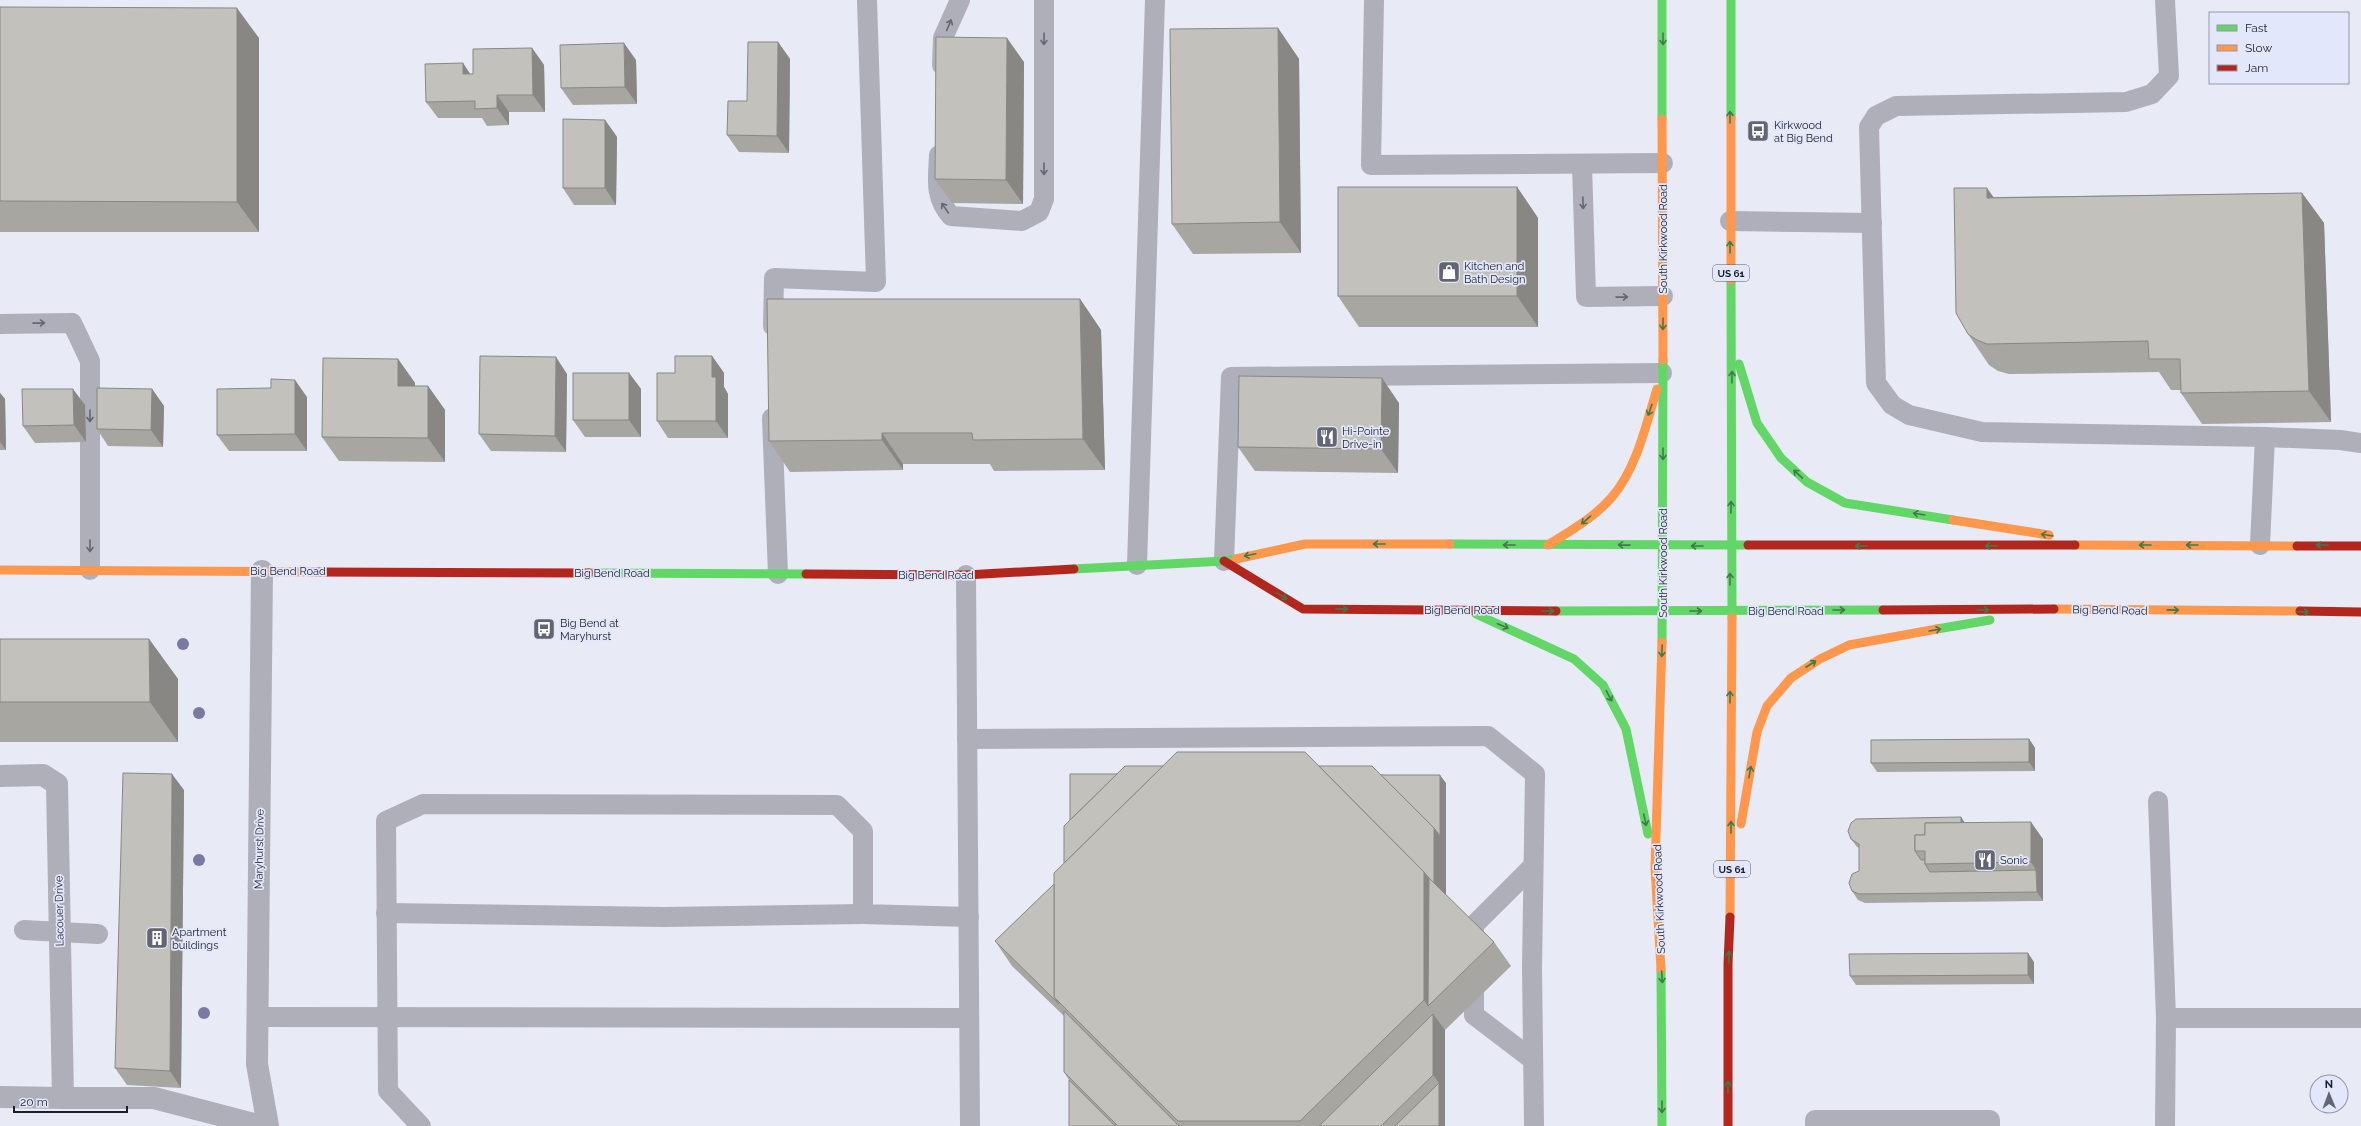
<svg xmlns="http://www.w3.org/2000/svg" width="2361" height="1126" font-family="Raleway,sans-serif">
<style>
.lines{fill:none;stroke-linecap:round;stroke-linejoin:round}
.lane{stroke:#aeafb9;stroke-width:20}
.street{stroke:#aeafb9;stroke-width:22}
.fast{stroke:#63d668;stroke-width:9}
.slow{stroke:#ff974d;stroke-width:9}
.jam{stroke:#b3261e;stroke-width:9}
.tree{fill:#787aa2}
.wall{fill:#a8a6a1}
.shaded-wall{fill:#888783}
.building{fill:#c3c1bb;stroke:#888783}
.oneway{stroke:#656672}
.oneway2{stroke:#407a4a}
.labels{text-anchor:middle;stroke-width:3.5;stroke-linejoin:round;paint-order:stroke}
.shield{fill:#e2e7fc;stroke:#575a6a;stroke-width:1}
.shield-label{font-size:10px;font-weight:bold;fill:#1c1e2b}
.poi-label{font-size:11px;fill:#1c1e2b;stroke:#e2e7fc;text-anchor:start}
.street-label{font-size:11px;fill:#1c1e2b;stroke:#e2e7fc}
</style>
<rect width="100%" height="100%" fill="#e8eaf6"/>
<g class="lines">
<!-- lane -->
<g class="lane">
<path d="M1374,0L1371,165L1663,163"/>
<path d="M2165,0L2169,76L2152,94L2126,102L1896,106L1876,116L1869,127L1876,383L1892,405L1909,415L1982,432L2265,437L2340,440L2361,443"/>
<path d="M942,65L943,38L960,0"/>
<path d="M939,155C938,179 934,197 951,216L1022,221L1039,212L1044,199V0"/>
<path d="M1582,164L1586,297L1663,296"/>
<path d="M1730,221L1872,223"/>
<path d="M0,324L72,323L90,361V570"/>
<path d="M773,326L774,278L876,282L867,0"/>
<path d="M772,418L778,574"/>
<path d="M2260,545L2265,437"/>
<path d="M1224,561L1231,377L1662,373"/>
<path d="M1137,565L1155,0"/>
<path d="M966,575L970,1126"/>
<path d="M967,739L1488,736L1535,774L1532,968L1534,1126"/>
<path d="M2158,801L2166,1018L2165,1126"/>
<path d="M1533,866L1474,925V1015L1533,1060"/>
<path d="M386,913L664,917L863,914"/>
<path d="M24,930L98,934"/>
<path d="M257,1017L969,1018"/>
<path d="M2166,1018H2361"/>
<path d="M421,1126L388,1091L386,821L423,804L837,805L863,831V914L969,917"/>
<path d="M1815,1126V1120H1990V1126"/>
</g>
<!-- street -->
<g class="street">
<path d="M262,571L257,1064L268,1126"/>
<path d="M0,776L43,775L57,784L63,1098H154L261,1126"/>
<path d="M0,1097L63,1098"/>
</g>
<!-- fast -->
<g class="fast">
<path d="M1662,0V119"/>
<path d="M1731,0V118"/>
<path d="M1731,280L1732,618"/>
<path d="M1739,364L1757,423L1781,458L1807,482L1845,503L1953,520"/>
<path d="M1450,544L1748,545"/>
<path d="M1074,569L1224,561L1236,559"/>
<path d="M589,573L806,574"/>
<path d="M1556,611L1883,610"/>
<path d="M1476,614L1574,659L1603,685L1626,729L1648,834"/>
<path d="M1937,629L1990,620"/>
<path d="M1662,642L1663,360"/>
<path d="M1661,969L1662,1126"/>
</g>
<!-- slow -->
<g class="slow">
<path d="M1731,118V280"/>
<path d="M1662,119L1663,360"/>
<path d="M1953,520L2049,535"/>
<path d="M1548,545C1570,531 1595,517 1612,497C1637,468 1646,424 1657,389"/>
<path d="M2075,545L2297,546"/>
<path d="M1236,559L1305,544H1450"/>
<path d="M0,570L316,572"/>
<path d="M2054,609L2300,611"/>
<path d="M1741,824L1757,732L1767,706L1791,678L1820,659L1849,645L1937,629"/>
<path d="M1730,917L1732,618"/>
<path d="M1661,969L1655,868L1662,642"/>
</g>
<!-- jam -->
<g class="jam">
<path d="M1748,545H2075"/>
<path d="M2297,546H2361"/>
<path d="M1224,561L1303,609L1556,611"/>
<path d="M316,572L589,573"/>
<path d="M806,574L966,575L1074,569"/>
<path d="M1883,610L2054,609"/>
<path d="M2300,611L2361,612"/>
<path d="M1728,1126V964L1730,917"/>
</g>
</g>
<!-- trees -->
<g class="tree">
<circle cx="183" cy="644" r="6"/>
<circle cx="199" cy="713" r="6"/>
<circle cx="199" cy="860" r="6"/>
<circle cx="204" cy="1013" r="6"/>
</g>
<!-- wall -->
<g class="wall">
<path d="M0,7L259,38V232H0Z"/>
<path d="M1278,28L1299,59L1301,253L1193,254L1172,224Z"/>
<path d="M778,42L790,59L789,153L739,152L727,135L747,101Z"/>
<path d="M532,48L544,65L545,112H509V125L487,126L482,118H438L426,102L463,63L470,74H473Z"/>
<path d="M636,60L637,104L573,105L561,88Z"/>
<path d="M1024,62L1023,204L952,203L935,179Z"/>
<path d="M605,120L617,137L616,205H574L563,188Z"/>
<path d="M1517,187L1538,218V327H1359L1338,296Z"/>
<path d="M2302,193L2324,223L2331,422L2202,424L2181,393V390H2171L2159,372L2009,374L1998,371L1989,365L1968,334L1994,197Z"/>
<path d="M1080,299L1101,330L1105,470L994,471L990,464H903V470L790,472L769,441Z"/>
<path d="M712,356L724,373V387L728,394V438H668L657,421L675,373Z"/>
<path d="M398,359L415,383V386H428L445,410V462L339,461L322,437Z"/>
<path d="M629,373L641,389V437H585L573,420Z"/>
<path d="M567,374L566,452L491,451L479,434Z"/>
<path d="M271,388L307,397V451H229L217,435Z"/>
<path d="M152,389L164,406L163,447L108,446L97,429Z"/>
<path d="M0,393L5,399L6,450H0Z"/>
<path d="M1399,403L1398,473L1255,471L1238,447Z"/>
<path d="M85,405L86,442L35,443L23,426Z"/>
<path d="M0,639H149L178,679V742H0Z"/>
<path d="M2029,739L2035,748V771L1877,772L1871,763Z"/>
<path d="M1319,766L1446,783V895L1494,942L1511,966L1445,1030V1126H1069V1080L1064,1072V1016L1012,966L995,941L1054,884L1064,863L1117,774Z"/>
<path d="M184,790L181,1088L127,1085L115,1068Z"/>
<path d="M1961,817L1964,823L2043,839V901L1865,903L1858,900L1852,891L1859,871V848L1857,847L1851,839Z"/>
<path d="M2034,962V984L1856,985L1850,976Z"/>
</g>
<!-- shaded-wall -->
<g class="shaded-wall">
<path d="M237,8L259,38V232L237,202Z"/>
<path d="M1278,28L1299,59L1301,253L1280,222Z"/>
<path d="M1007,38L1024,62L1023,204L1006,180Z"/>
<path d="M778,42L790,59L789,153L777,136Z"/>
<path d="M624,43L636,60L637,104L625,87Z"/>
<path d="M532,48L544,65L545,112L533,95Z"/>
<path d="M463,63L474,80L463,74Z"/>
<path d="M497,95L509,112V125L497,108Z"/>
<path d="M605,120L617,137L616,205L605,188Z"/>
<path d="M1517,187L1538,218V327L1517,296Z"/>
<path d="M1987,188L2009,219L1987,198Z"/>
<path d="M2302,193L2324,223L2331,422L2309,391Z"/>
<path d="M1080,299L1101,330L1105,470L1083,439Z"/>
<path d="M712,356L724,373V387L728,394V438L716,421L712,377Z"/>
<path d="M556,357L567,374L566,452L555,436Z"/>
<path d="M398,359L415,383V410L398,386Z"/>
<path d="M629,373L641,389V437L629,420Z"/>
<path d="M1382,378L1399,403L1398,473L1381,449Z"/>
<path d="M295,380L307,397V451L295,434Z"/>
<path d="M428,386L445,410V462L428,438Z"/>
<path d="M73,389L85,405L86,442L74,425Z"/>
<path d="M152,389L164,406L163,447L151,430Z"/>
<path d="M0,393L5,399L6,450L0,442Z"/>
<path d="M882,433L903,464V470L882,440Z"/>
<path d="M149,639L178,679V742L150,702Z"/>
<path d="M2029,739L2035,748V771L2029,762Z"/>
<path d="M172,774L184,790L181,1088L170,1071Z"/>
<path d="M1440,775L1446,783V902L1434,886V828Z"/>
<path d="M1961,817L1967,826L1961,831Z"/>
<path d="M2031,822L2043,839V901L2037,892L2036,870L2031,862Z"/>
<path d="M1424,872L1446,902L1428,1006L1424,1000Z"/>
<path d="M2028,953L2034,962V984L2028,975Z"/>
<path d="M1433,1014L1445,1030V1126H1439V1083L1433,1075Z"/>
</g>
<!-- building -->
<g class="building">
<path d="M0,7L237,8V202L0,201Z"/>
<path d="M1278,28L1280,222L1172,224L1170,29Z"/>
<path d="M936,37L1007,38L1006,180L935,179Z"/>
<path d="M748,42H778L777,136L727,135L728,101H747Z"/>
<path d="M624,43L625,87L561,88L560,45Z"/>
<path d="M532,48L533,95H497V108L475,109V101L426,102L425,64L463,63V74H473V49Z"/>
<path d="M563,119L605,120V188H563Z"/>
<rect x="1338" y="187" width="179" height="109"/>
<path d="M1954,188H1987V198L2302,193L2309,391L2181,393L2180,359H2149L2148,341L1987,344L1977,340L1968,334L1956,313Z"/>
<path d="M767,299H1080L1083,439L973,440L972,433H882V440L769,441Z"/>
<path d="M480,356L556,357L555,436L479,434Z"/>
<path d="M675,356H712V377H716V421H657V373H675Z"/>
<path d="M323,358L398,359V386H428V438L322,437Z"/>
<rect x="573" y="373" width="56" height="47"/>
<path d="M1239,376L1382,378L1381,449L1238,447Z"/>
<path d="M271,379L295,380V434L217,435V389L271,388Z"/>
<path d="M97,388L152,389L151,430L97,429Z"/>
<path d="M22,389H73L74,425L23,426Z"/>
<path d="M0,639H149L150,702H0Z"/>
<path d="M2029,739V762L1871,763V740Z"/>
<path d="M1177,752H1305L1424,872V1000L1300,1121H1178L1054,997V873Z"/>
<path d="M1125,766H1163L1064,863V826Z"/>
<path d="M1319,766H1372L1434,828V883L1429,878L1424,872Z"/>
<path d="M123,773L172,774L170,1071L115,1068Z"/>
<path d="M1070,774H1117L1070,820Z"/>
<path d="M1381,775H1440V836L1434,828Z"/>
<path d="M1961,817V823H1925V835H1915V851L1921,860H1925V864L1930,872L2036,870L2037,892L1859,894L1852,891L1849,883L1852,874L1859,871V844L1851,839L1848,831L1851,823L1856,819Z"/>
<path d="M2031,822V862L1925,864V851H1915V835H1925V823Z"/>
<path d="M1429,878L1494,942L1428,1006Z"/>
<path d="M1054,884V997L1059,1004L995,941Z"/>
<path d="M2028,953V975L1850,976L1849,954Z"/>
<path d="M1064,1011L1179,1126H1118L1064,1072Z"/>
<path d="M1433,1014V1075L1381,1126H1319Z"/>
<path d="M1069,1080L1115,1126H1069Z"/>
<path d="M1439,1083V1126H1395Z"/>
</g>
<!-- one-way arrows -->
<defs><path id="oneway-shaft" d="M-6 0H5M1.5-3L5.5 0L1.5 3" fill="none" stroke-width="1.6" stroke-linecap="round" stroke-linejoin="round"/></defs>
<g class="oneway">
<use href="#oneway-shaft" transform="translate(949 25) rotate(-67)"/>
<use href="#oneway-shaft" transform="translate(1044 39) rotate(91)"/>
<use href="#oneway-shaft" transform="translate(1044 169) rotate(90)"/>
<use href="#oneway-shaft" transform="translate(1583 203) rotate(88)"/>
<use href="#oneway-shaft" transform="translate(945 208) rotate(-124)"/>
<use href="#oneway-shaft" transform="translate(1622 297) rotate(-1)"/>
<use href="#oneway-shaft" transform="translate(39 323) rotate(-1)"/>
<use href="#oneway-shaft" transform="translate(90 416) rotate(90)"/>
<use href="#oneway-shaft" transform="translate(90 546) rotate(90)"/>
</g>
<g class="oneway2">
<use href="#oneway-shaft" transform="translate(1663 39) rotate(90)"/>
<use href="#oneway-shaft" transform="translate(1730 117) rotate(-90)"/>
<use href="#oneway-shaft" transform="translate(1730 247) rotate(-91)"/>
<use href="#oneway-shaft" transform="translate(1663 324) rotate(91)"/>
<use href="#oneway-shaft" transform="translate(1732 377) rotate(-89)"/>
<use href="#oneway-shaft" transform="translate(1650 410) rotate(109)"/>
<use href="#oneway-shaft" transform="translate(1663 454) rotate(90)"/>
<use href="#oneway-shaft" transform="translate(1798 474) rotate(-137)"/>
<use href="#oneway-shaft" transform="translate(1731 507) rotate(-89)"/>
<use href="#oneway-shaft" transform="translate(1919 514) rotate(-171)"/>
<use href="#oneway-shaft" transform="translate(1586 520) rotate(139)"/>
<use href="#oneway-shaft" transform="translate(2047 535) rotate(-171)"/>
<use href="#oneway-shaft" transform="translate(1379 544) rotate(-180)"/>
<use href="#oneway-shaft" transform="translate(1509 545) rotate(-180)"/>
<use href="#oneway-shaft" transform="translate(1624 545) rotate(-179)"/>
<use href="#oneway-shaft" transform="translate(2145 545) rotate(-180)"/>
<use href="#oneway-shaft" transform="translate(2192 545) rotate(180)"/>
<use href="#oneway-shaft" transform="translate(2322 545) rotate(-180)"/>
<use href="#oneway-shaft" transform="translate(1697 546) rotate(-180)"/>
<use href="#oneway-shaft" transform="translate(1861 546) rotate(180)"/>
<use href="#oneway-shaft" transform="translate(1991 546) rotate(180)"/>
<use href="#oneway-shaft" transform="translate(1250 555) rotate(168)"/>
<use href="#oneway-shaft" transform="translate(1730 579) rotate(-90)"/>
<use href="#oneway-shaft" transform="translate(1282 596) rotate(31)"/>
<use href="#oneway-shaft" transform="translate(1342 609) rotate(1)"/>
<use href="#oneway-shaft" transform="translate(1839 610)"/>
<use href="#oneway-shaft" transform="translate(1983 610)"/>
<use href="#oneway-shaft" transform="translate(2173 610) rotate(1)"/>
<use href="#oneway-shaft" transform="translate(1548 611)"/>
<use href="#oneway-shaft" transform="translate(1696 611)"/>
<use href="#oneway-shaft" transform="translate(2303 612) rotate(1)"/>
<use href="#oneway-shaft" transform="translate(1503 626) rotate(23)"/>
<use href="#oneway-shaft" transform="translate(1935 630) rotate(-10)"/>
<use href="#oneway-shaft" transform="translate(1662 651) rotate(92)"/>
<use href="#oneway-shaft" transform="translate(1811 664) rotate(-33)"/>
<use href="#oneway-shaft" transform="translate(1609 696) rotate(62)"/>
<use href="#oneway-shaft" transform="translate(1730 697) rotate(-90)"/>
<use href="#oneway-shaft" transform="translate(1750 772) rotate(-80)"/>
<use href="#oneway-shaft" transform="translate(1645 820) rotate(78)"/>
<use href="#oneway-shaft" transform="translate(1731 827) rotate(-90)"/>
<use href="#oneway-shaft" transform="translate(1729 957) rotate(-88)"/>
<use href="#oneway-shaft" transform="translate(1662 977) rotate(87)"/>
<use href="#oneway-shaft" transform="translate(1728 1087) rotate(-90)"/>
<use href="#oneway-shaft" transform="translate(1662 1107) rotate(90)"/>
</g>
<!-- icons -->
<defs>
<g id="bus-square" transform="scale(1.15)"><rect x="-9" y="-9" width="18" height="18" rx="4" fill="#636572" stroke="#e2e7fc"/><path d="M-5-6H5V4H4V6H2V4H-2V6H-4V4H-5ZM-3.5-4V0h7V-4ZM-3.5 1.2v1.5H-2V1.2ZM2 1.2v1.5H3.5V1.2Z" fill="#fff"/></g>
<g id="shop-square" transform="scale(1.15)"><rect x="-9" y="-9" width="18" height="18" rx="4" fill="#636572" stroke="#e2e7fc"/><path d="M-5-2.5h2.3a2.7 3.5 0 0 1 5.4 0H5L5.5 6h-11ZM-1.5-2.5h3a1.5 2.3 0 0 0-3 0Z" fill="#fff"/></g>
<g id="restaurant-square" transform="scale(1.15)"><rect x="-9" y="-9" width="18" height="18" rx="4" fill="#636572" stroke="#e2e7fc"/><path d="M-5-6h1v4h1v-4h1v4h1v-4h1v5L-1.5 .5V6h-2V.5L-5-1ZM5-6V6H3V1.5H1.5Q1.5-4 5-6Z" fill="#fff"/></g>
<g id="building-square" transform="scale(1.15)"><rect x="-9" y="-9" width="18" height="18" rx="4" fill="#636572" stroke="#e2e7fc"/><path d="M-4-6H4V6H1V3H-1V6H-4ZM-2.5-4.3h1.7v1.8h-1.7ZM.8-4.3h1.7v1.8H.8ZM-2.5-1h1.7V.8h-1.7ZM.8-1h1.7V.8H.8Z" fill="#fff"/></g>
</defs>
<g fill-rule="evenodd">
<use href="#bus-square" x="1758" y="131"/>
<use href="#shop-square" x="1449" y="272"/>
<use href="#restaurant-square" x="1327" y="437"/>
<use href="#bus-square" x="544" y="629"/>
<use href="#restaurant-square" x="1985" y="860"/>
<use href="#building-square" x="157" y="938"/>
</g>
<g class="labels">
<!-- shield labels -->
<g class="shield">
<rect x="1713" y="265" width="36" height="16" rx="3"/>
<rect x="1714" y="861" width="36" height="16" rx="3"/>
</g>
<g class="shield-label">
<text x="1731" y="277">US 61</text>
<text x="1732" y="873">US 61</text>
</g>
<!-- poi labels -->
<g class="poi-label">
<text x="1774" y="129">Kirkwood<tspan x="1774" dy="13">at Big Bend</tspan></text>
<text x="1464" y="270">Kitchen and<tspan x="1464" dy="13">Bath Design</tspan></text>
<text x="1342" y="435">Hi-Pointe<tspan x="1342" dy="13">Drive-in</tspan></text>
<text x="560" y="627">Big Bend at<tspan x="560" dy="13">Maryhurst</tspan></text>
<text x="2000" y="864">Sonic</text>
<text x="172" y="936">Apartment<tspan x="172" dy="13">buildings</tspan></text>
</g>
<!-- street labels -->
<g class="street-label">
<text transform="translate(1663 239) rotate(-90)" y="4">South Kirkwood Road</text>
<text transform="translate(1663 563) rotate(-90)" y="4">South Kirkwood Road</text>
<text x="288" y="575">Big Bend Road</text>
<text x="612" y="577">Big Bend Road</text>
<text x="936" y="579">Big Bend Road</text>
<text x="1462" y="614">Big Bend Road</text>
<text transform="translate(2110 610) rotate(1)" y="4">Big Bend Road</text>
<text x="1786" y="615">Big Bend Road</text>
<text transform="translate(259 849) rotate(-89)" y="4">Maryhurst Drive</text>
<text transform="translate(1659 899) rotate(-92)" y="4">South Kirkwood Road</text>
<text transform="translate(59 911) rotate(-91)" y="4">Lacouer Drive</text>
</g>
</g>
<!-- legend -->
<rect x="2209" y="12" width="140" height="72" fill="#e2e7fc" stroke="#9397a8"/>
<rect x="2217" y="25" width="20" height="6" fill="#63d668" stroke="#9397a8"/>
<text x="2245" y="32" font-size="12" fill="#1c1e2b">Fast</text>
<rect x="2217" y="45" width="20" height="6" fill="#ff974d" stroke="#9397a8"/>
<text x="2245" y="52" font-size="12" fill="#1c1e2b">Slow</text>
<rect x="2217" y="65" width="20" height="6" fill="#b3261e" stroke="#9397a8"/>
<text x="2245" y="72" font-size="12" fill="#1c1e2b">Jam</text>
<!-- north arrow -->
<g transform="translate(2329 1094) rotate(359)"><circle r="19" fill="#e2e7fc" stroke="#9397a8"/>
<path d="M0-3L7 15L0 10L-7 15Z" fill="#636572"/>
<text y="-6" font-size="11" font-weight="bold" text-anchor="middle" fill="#1c1e2b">N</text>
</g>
<!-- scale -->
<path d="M14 1106v6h113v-6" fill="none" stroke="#1c1e2b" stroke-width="2"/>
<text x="20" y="1106" font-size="12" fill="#1c1e2b" stroke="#e2e7fc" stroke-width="3" paint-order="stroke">20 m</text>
</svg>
